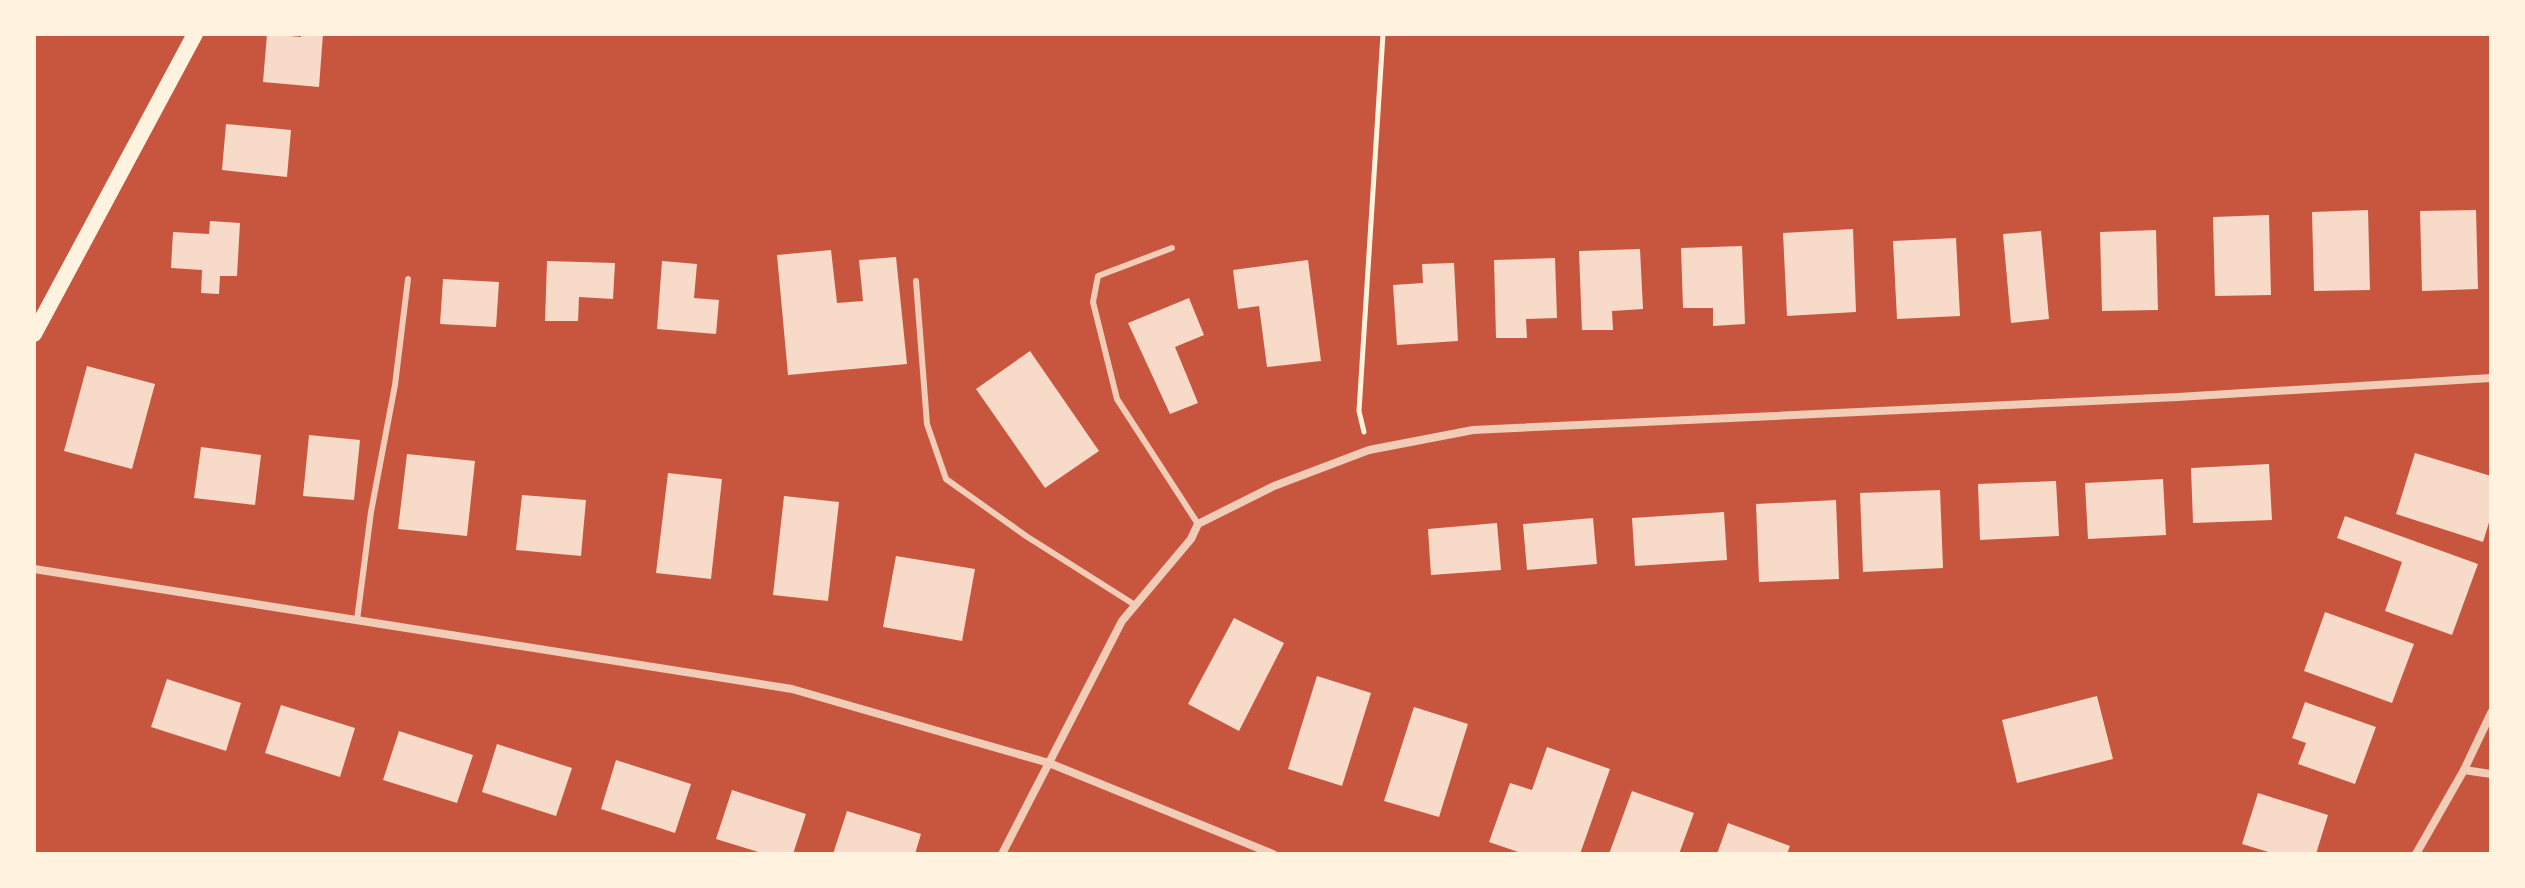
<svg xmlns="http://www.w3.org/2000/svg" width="2525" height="888" font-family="Signika,sans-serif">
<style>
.building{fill:#f7dbc8}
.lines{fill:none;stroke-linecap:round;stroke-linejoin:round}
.path{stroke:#fff3e0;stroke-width:5}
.service{stroke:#f1ccb7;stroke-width:6}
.minor{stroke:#f1ccb7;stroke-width:8}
.secondary{stroke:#fff3e0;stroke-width:16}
</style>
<rect width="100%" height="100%" fill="#c8553d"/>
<!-- building -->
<g class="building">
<path d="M267,34L301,37V34H323L319,87L263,82Z"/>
<path d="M226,124L291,130L287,177L222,170Z"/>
<path d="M2368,210L2370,290L2314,291L2312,212Z"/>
<path d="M2476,210L2478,289L2422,291L2420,211Z"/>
<path d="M2269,215L2271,295L2215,296L2213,217Z"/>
<path d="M210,221L240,223L237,276H220L219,294L201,293L202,270L171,268L173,232L209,234Z"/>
<path d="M1853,229L1856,312L1787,316L1783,233Z"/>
<path d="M2156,230L2158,310L2102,311L2100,232Z"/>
<path d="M2041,231L2049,319L2011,323L2003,234Z"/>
<path d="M1956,238L1960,316L1897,319L1893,241Z"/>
<path d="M1742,246L1745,324L1713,326V308H1683L1681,248Z"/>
<path d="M1640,249L1643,309L1612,311L1613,330H1582L1579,251Z"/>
<path d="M831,250L837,303L863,301L859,260L896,257L907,364L788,375L777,255Z"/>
<path d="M1555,258L1557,318L1526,319L1527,338H1496L1494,260Z"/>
<path d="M1308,260L1321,361L1267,367L1259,306L1238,309L1233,270Z"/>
<path d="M547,261L615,263L613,299L579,297L578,321H545Z"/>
<path d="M662,261L697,264L694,298L719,300L716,334L657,329Z"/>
<path d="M1454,263L1458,341L1397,345L1393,285L1423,283L1422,264Z"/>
<path d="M443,279L499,282L496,327L440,324Z"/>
<path d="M1189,298L1204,335L1175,347L1198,403L1170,414L1128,323Z"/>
<path d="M1030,351L1099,451L1045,488L976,389Z"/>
<path d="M87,366L155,384L132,469L64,451Z"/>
<path d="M309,435L360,440L354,500L303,496Z"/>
<path d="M201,447L261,455L255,505L194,498Z"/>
<path d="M2415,453L2491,476V516L2483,542L2396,514Z"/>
<path d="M407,454L475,461L467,536L398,529Z"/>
<path d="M2269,464L2272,520L2193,523L2191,468Z"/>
<path d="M668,473L722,479L711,579L656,573Z"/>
<path d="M2163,479L2166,535L2088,539L2085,483Z"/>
<path d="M2056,481L2059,536L1980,540L1978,484Z"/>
<path d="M1940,490L1943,568L1863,572L1860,493Z"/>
<path d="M522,495L586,500L581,556L516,550Z"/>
<path d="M784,496L839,502L828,601L773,595Z"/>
<path d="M1836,500L1839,579L1759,582L1756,504Z"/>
<path d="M1724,512L1727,560L1635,566L1632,518Z"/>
<path d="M2345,516L2478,564L2452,635L2385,611L2402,562L2337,538Z"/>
<path d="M1593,518L1597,564L1527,570L1523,524Z"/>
<path d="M1497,523L1501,570L1431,575L1428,529Z"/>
<path d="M896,556L975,569L962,641L883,627Z"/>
<path d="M2325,612L2414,644L2392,703L2304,671Z"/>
<path d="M1234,618L1284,643L1239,731L1188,704Z"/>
<path d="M1317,676L1371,693L1342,786L1288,769Z"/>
<path d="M167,679L241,703L226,751L151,727Z"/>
<path d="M2097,696L2113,759L2017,783L2002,720Z"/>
<path d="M2305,702L2376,727L2355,784L2298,764L2306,743L2292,738Z"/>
<path d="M281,705L355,728L340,777L265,753Z"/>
<path d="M1414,707L1468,724L1439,817L1384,801Z"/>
<path d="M399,731L473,755L457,803L383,780Z"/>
<path d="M497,744L572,768L556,816L482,792Z"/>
<path d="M1547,747L1610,769L1580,854H1524L1489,842L1510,783L1532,790Z"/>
<path d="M616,760L691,784L675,833L601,809Z"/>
<path d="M732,790L806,814L793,854H765L716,839Z"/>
<path d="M1632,791L1694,813L1679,854H1609Z"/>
<path d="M2258,793L2328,815L2316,854H2275L2242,844Z"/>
<path d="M847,811L921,834L915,854H833Z"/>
<path d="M1728,823L1790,846L1787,854H1717Z"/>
</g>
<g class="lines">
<!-- path -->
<path class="path" d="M1364,432L1359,411L1383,34"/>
<!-- service -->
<g class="service">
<path d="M1172,248L1098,276L1093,302L1117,399L1198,524"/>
<path d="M916,281L927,424L946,479L1026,536L1135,605"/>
<path d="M357,620L371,512L395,385L408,279"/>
</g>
<!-- minor -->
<g class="minor">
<path d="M34,569L792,689L1049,763L1273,854"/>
<path d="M2464,770L2491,774"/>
<path d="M1002,854L1122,621L1191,539L1198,524L1274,486L1369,450L1473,430L2178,397L2491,378"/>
<path d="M2416,854L2464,770L2491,713"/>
</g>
<!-- secondary -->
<path class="secondary" d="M34,334L195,34"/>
</g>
<!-- border -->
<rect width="2525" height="888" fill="none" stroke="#fff3e0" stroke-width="72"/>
</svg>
